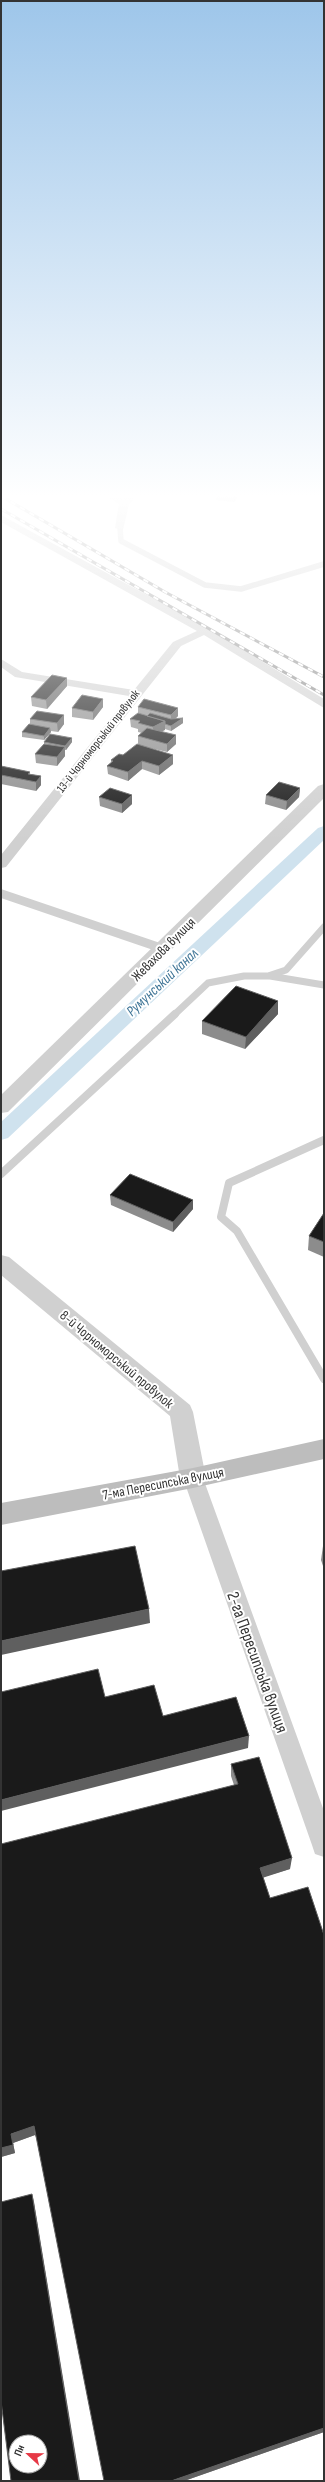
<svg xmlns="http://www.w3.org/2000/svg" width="325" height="2482" font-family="'Sofia Sans Condensed',sans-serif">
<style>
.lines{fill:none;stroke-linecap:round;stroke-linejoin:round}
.canal{fill:#cfe2ee;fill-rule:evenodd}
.service-far2{stroke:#d0d0d0;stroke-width:5.5}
.service-far1{stroke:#d0d0d0;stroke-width:7}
.service{stroke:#d0d0d0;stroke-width:8}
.minor{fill:#d0d0d0;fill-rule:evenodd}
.tertiary{fill:#d0d0d0;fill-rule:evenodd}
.secondary{fill:#bdbdbd;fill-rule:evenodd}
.rail-casing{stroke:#888;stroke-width:3}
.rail{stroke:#fff;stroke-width:2;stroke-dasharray:5.5;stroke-linecap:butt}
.wall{fill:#8c8c8c}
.shaded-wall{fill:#5f5f5f}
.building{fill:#1a1a1a;stroke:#5f5f5f;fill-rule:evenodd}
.labels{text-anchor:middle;stroke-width:4;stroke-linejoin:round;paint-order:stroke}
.far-street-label{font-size:12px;fill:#333;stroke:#fff}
.street-label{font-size:14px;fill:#333;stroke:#fff}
.water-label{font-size:15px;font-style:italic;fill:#3f7597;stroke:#fff}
.near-street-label{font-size:17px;fill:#333;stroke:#fff}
</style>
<rect width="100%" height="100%" fill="#fff"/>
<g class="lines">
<!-- canal -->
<path class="canal" d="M324,826V840L8,1138L1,1140V1122L318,828Z"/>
<!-- service-far2 -->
<path class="service-far2" d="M120,528L121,541L205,585L241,589L324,564"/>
<!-- service-far1 -->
<g class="service-far1">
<path d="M270,976L324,985"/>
<path d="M174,1015L208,983L244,976H268L286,970L324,927"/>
</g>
<!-- service -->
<g class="service">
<path d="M324,1140L229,1183L221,1217L237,1231L324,1379"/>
<path d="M1,1174L175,1014"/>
</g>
<!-- minor -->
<g class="minor">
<path d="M103,494H115L123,499L129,494H139L129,504L123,530L115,528L119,504Z"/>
<path d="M1,515L209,629L324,699V708L204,635L181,646L6,867L1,868V855L129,696L15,677L1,667V659L22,672L134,690L173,642L197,631L1,522Z"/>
<path d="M1,889L169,946L171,949L164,953L159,952L1,898Z"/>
<path d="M193,1470L200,1472L203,1478L324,1811V1857L315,1854L312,1845L183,1478L186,1472Z"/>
</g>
<!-- tertiary -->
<g class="tertiary">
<path d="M324,784V798L8,1112L1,1113V1095L318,786Z"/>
<path d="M1,1255L9,1257L190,1405L193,1412L206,1478L202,1485L193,1488L184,1485L180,1478L170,1416L1,1275Z"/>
</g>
<!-- secondary -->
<path class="secondary" d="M324,1439V1459L193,1488L1,1525V1503L193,1468Z"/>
<!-- rail casing -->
<g class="rail-casing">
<g id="rail">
<path d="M1,496L165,592L324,677"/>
<path d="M1,509L324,695"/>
</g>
</g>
<!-- rail -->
<use href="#rail" class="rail"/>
</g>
<!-- wall -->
<g class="wall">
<path d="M216,494H240L234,502L216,500Z"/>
<path d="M67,678V686L47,709L32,706L31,697Z"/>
<path d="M103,699V707L93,720L72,717V708Z"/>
<path d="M138,707L178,716L176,718L183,723L171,731L165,729L161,732L176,744L167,752L142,746L173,755V764L159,775L142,769L128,781L108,774L107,766L111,763V760L123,755L138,745V736L142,733L138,732V729L131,727L130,719L138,713Z"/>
<path d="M64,715V724L58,732L51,731V732L44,740L22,737V732L30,724V719Z"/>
<path d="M44,742H72L66,750H65V756L57,766L36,763L35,754L44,744Z"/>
<path d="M1,766L30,772V774L41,776V785L36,791L1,784Z"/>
<path d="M300,788L299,797L286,810L265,804L266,795Z"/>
<path d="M99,797L132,804L122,813L100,806Z"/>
<path d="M278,1001V1014L245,1049L202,1034V1021Z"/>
<path d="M110,1195L193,1200V1209L173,1232L111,1205Z"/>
<path d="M324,1213V1257L308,1250L309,1236Z"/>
<path d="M323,1546H324V1569L321,1560Z"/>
<path d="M231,1764L290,1869L263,1877L270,1898L324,1935V2432L184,2481L35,2135L13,2143L15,2153L1,2157L234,1785L231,1776Z"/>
</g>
<!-- shaded-wall -->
<g class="shaded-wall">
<path d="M234,494H240L234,502Z"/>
<path d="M67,678V686L47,709L46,700Z"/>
<path d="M103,699V707L93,720V712Z"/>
<path d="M178,708V716L171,723V715Z"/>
<path d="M64,715V724L58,732L57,723Z"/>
<path d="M183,718V723L171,731V726Z"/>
<path d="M165,721V730L153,736V727Z"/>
<path d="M50,728L51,732L44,740V736Z"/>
<path d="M176,735V744L167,752V744Z"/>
<path d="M72,738V742L66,750L65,746Z"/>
<path d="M65,747V756L57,766V757Z"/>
<path d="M173,755V764L159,775V766Z"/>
<path d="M142,761V769L128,781V772Z"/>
<path d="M41,776V785L36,791V782Z"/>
<path d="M300,788L299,797L286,810L287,801Z"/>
<path d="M132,795V804L122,813V804Z"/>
<path d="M278,1001V1014L245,1049L246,1037Z"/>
<path d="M193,1200V1209L173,1232V1222Z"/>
<path d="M149,1609L150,1623L1,1655V1641Z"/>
<path d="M249,1736L248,1748L1,1811V1800Z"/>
<path d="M292,1858L290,1869L259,1879L260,1868Z"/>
<path d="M34,2126L35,2135L13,2143L15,2153L1,2157V2148L11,2134Z"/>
<path d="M32,2194L34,2202L80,2481H79Z"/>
<path d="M324,2428V2432L184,2481H171Z"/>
</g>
<!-- building -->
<g class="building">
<path d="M52,675L67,678L46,700L31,697Z"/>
<path d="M82,695L103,699L93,712L72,708Z"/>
<path d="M144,699L178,708L171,715L138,707Z"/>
<path d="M37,711L64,715L57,723L30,719Z"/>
<path d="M138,713L165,721L153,727L138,723L140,721L130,719Z"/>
<path d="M150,713L171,719L183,718L171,726L165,724V721L147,716Z"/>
<path d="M29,724L50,728L44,736L22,732Z"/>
<path d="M147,728L176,735L167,744L138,736Z"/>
<path d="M50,734L72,738L65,746L44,742Z"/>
<path d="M44,744L65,747L57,757L35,754Z"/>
<path d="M137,744L173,755L159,766L142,761L128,772L107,766L113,761L111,760L119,754L123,755Z"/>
<path d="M1,766L30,772L28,774L41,776L36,782L1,775Z"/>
<path d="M279,782L300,788L287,801L266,795Z"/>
<path d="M110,788L132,795L122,804L99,797Z"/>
<path d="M236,986L278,1001L246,1037L202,1021Z"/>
<path d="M130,1174L193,1200L173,1222L110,1195Z"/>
<path d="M324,1213V1242L309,1236Z"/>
<path d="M135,1546L149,1609L1,1641V1571Z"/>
<path d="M98,1669L105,1697L154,1685L163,1716L236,1697L249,1736L1,1800V1692Z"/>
<path d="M259,1757L292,1858L260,1868L270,1898L308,1887L324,1935V2428L171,2481H104L34,2126L11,2134L13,2145L1,2148V1844L238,1784L231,1764Z"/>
<path d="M32,2194L79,2481H11L1,2401V2202ZM16,2442H40V2466H16Z"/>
</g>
<!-- sky -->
<linearGradient id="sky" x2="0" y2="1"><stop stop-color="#9ec6ea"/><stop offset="0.59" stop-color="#fff"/><stop offset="1" stop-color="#fff" stop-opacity="0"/></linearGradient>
<rect width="325" height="841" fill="url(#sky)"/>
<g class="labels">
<!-- far-street labels -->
<g class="far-street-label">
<text transform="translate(98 741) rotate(-52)" y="4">13-й Чорноморський провулок</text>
</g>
<!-- street labels -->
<g class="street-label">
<text transform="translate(163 949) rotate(-45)" y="5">Жевахова вулиця</text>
<text transform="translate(117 1359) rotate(40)" y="5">8-й Чорноморський провулок</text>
<text transform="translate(163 1483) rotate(-11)" y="5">7-ма Пересипська вулиця</text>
</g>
<!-- water labels -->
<g class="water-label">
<text transform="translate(162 982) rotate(-43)" y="5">Румунський канал</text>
</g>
<!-- near-street labels -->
<g class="near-street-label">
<text transform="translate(258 1662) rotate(70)" y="6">2-га Пересипська вулиця</text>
</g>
</g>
<!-- border -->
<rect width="325" height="2482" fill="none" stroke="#333333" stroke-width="4"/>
<!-- north arrow -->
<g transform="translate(28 2454) rotate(292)"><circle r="19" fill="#ffffff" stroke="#adadad"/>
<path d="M0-3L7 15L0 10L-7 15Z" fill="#e63946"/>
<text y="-6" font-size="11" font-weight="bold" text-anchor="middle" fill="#333333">Пн</text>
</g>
</svg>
